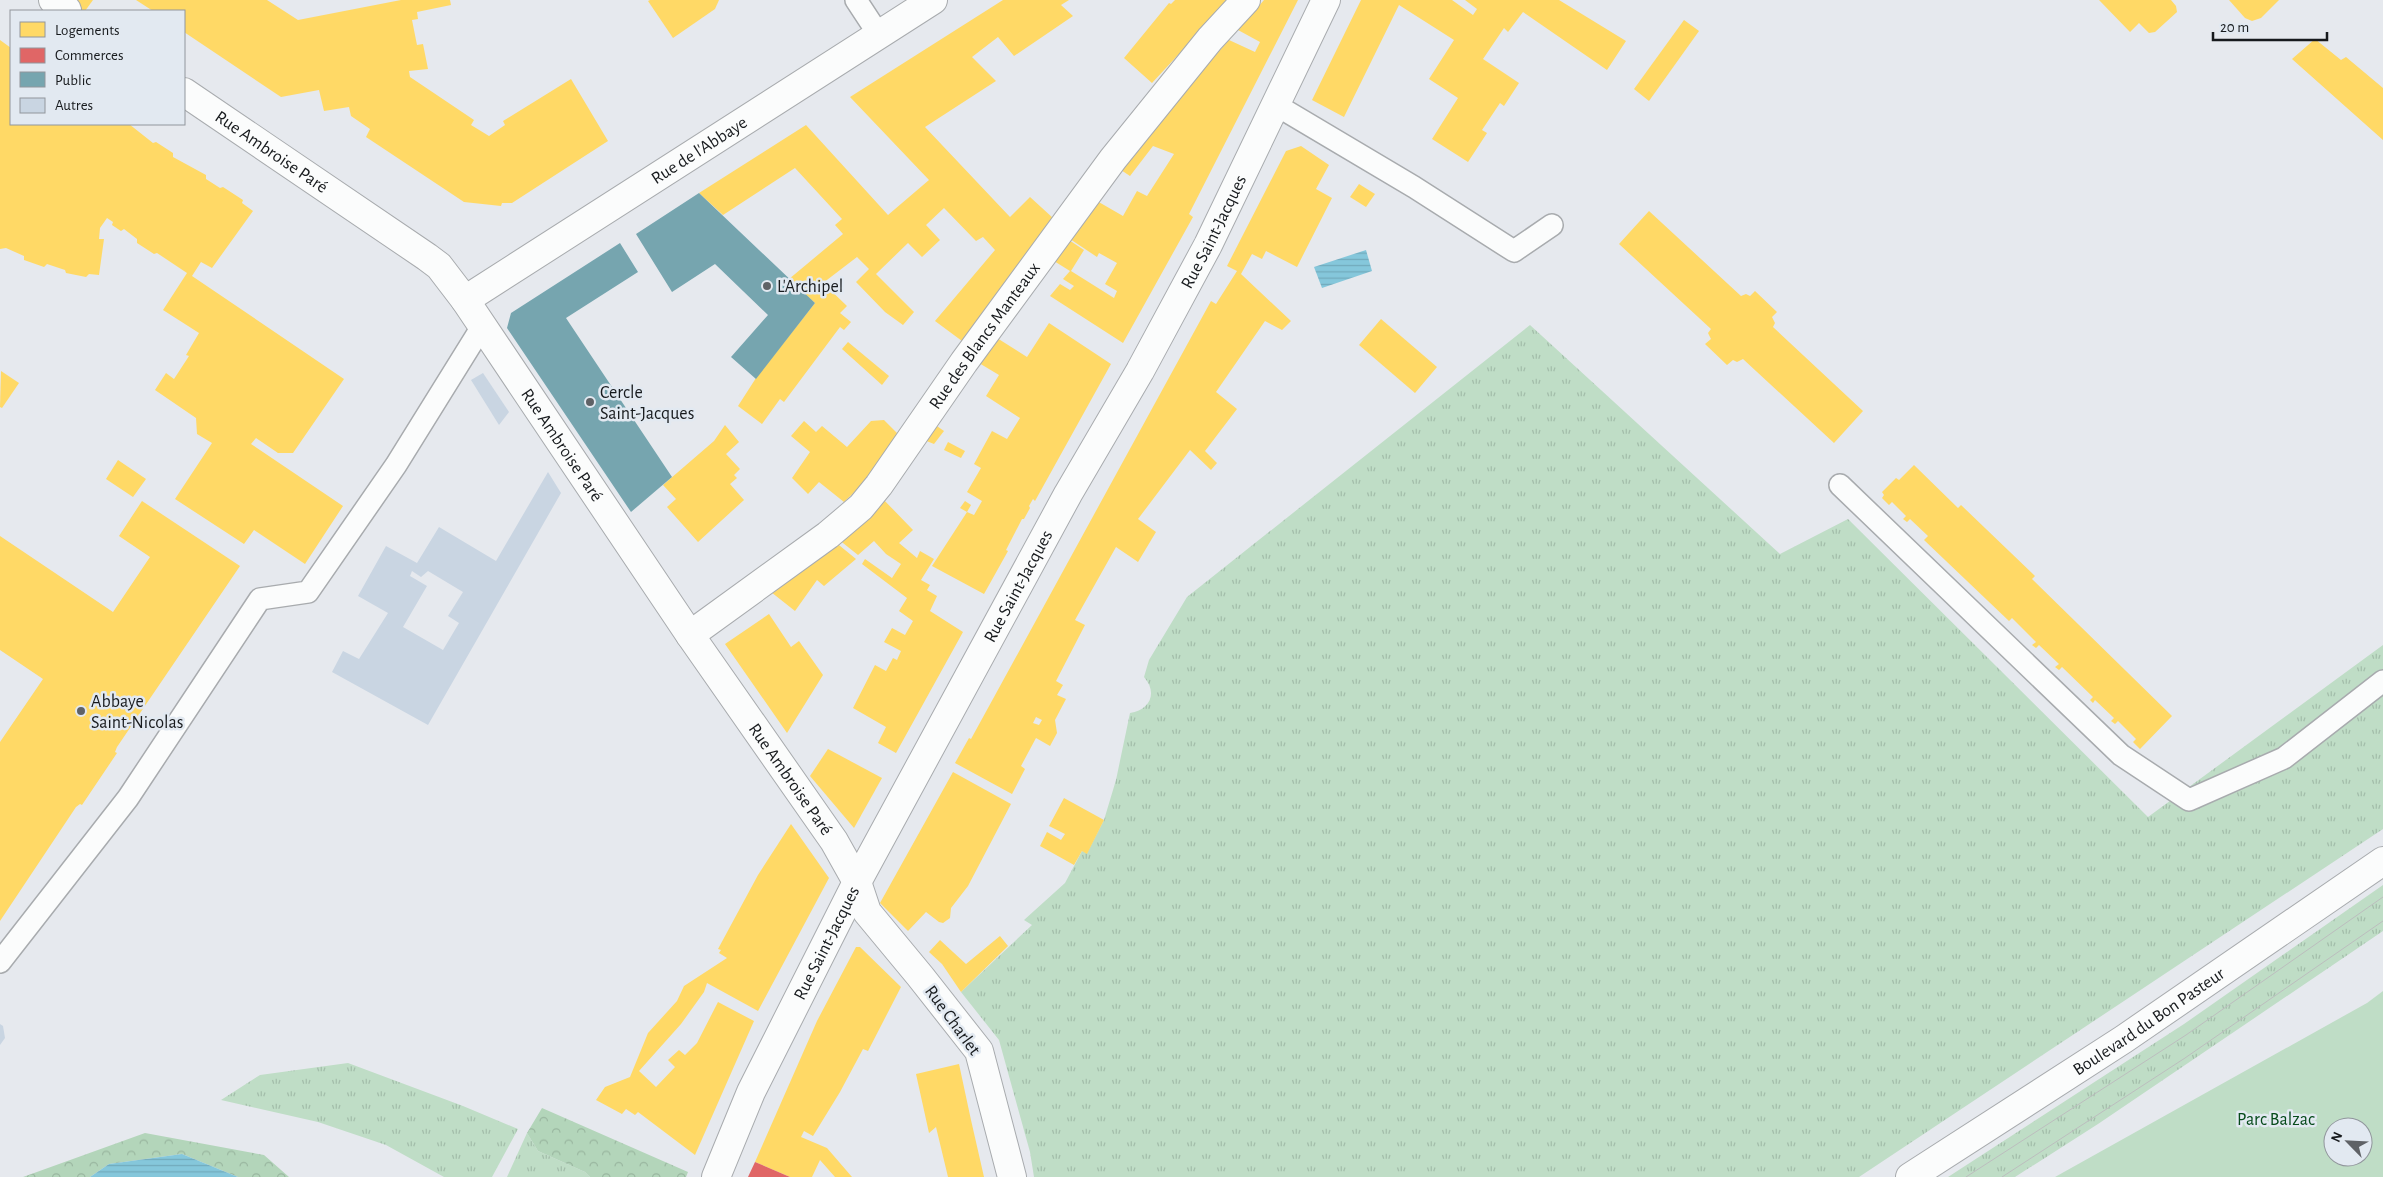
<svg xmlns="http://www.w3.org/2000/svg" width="2383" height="1177" font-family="'Alegreya Sans',sans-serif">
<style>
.grass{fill:url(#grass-tufts)}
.forest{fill:url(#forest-crowns)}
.park{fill:#bfddc6;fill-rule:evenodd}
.water{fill:url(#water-rules)}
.homes{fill:#ffd966;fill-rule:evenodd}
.shops{fill:#e06666}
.public{fill:#76a5af}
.building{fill:#c9d5e2;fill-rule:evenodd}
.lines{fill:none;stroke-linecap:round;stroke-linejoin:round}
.service-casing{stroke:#a8abae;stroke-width:24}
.minor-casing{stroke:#a8abae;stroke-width:30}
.tertiary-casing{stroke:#a8abae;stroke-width:30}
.service{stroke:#fbfcfc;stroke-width:21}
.minor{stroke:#fbfcfc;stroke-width:28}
.tertiary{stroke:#fbfcfc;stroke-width:28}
.tram{stroke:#bcbdbe;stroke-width:1}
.poi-dot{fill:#5f6266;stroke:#e2e9f1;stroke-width:2}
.labels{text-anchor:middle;stroke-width:5;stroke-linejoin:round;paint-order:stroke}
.street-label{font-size:18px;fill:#171a1d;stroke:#e2e9f1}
.poi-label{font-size:18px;fill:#171a1d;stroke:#e2e9f1;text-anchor:start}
.park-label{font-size:18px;fill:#054a1a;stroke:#e2e9f1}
</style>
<defs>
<pattern id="grass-tufts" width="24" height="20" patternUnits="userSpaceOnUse" patternTransform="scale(1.25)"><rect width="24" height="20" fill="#bfddc6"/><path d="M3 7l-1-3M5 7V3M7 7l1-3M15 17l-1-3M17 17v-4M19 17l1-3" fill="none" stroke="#a3bdaa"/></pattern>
<pattern id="forest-crowns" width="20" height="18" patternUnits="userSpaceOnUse" patternTransform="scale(1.25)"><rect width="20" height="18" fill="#b3d5ba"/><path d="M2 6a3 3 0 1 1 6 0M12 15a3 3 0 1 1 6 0" fill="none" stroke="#99b69f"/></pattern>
<pattern id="water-rules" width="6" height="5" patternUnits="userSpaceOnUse" patternTransform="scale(1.25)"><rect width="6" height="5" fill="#85c7db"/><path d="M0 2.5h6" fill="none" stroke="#72aabc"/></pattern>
</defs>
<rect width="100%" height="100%" fill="#e6e9ee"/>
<!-- grass -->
<g class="grass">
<path d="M1530,325L1780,554L1848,519L2148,817L2383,645V829L1859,1177H1034L1030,1152L999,1040L961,992L1032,925L1024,920L1065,883L1082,851L1087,853L1104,820L1116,780L1130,713C1150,710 1158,693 1144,677L1149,660L1187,597Z"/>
<path d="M2383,885V931L2098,1124L2015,1177H1948L2184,1024Z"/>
<path d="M348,1063L463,1106L518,1129L492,1177H444L386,1145L318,1122L221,1100L260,1075Z"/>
<path d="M527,1133L538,1151L585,1172L590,1177H507Z"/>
</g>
<!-- forest -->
<g class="forest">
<path d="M542,1108L688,1172L686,1177H590L585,1172L538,1151L527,1133Z"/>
<path d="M145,1133L264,1155L289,1177H238L182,1154L109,1164L90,1177H23Z"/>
</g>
<!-- park -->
<path class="park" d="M2383,991V1177H2055L2367,1003ZM2333,1127H2363V1157H2333Z"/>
<!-- water -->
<g class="water">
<path d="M1366,250L1372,271L1322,288L1314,267Z"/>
<path d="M182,1154L238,1177H90L109,1164Z"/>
</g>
<!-- homes -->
<g class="homes">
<path d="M74,0H93L85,11H67Z"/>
<path d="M136,0H267L298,20L401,0H450L451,5L417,12L418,19L412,20L417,45L423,44L428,69L409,71L410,77L474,120L471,125L489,136L505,125L503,121L571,79L608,141L512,203H502L501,206L464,202L366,137L370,129L351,116L349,107L324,111L319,90L281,97L184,32V11H153Z"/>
<path d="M650,0H719L715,9L673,38L648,1Z"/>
<path d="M1003,0H1069L1061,5L1073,16L1014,56L998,37L972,57L996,81L925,127L1010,217L1030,197L1053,218L962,341L935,321L995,250L983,237L976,241L944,208L926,225L940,240L922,257L908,243L876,274L914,312L903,325L885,312L856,282L869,269L857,257L823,283L847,306L840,313L851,322L844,330L840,327L784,402L780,399L762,424L738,406L756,378L815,303L789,279L843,234L835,225L842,219L795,168L723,215L699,193L806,125L888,215L929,180L850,97Z"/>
<path d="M1175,0H1229L1152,83L1124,58L1169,3L1171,4Z"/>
<path d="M1264,0H1298L1189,214L1193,217L1123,343L1050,296L1060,284L1070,290L1074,286L1063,279L1070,271L1054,261L1069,240L1084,250L1071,271L1114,298L1117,291L1105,284L1117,263L1099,253L1097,257L1070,239L1097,201L1123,216L1137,191L1147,196L1174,154L1153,146L1130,176L1115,166L1130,153L1134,156L1145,141L1142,138L1229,40L1255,52L1260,42L1238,30Z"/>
<path d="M1361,0H1452L1473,15L1477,9L1465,0H1559L1626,41L1607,70L1523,12L1508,32L1504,28L1483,59L1519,83L1504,106L1500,103L1482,130L1487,133L1468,162L1432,139L1458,98L1429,79L1454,40L1399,5L1344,117L1312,100Z"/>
<path d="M2099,0H2171L2176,6L2177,12L2155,32L2149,33L2139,23L2130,32Z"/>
<path d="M2229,0H2279L2261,18L2252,21L2245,18Z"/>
<path d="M1684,20L1699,31L1649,101L1634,89Z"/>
<path d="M2315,39L2341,60L2346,57L2383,88V140L2292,59Z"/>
<path d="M0,40L11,48V124H129L153,143L156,142L173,153V157L206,175V179L220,188L223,187L243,200L242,203L253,211L212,268L201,262L192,276L344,379L293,453H278L256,438L251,444L343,506L305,564L254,530L244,544L175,499L212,443L197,434L196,418L155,390L166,373L174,379L189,356L186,355L199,333L163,310L187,273L157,253L154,254L137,243V239L124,229L121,231L112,225L113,222L107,218L100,228L99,239H104L99,275L89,274L86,277L66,273L65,270L47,264L44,267L24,260V256L6,248L0,249Z"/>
<path d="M1301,146L1329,165L1316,189L1332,198L1297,267L1266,251L1262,259L1252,254L1241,274L1291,321L1282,330L1265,321L1216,392L1237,409L1205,451L1217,463L1211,470L1190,450L1138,519L1156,532L1138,562L1116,547L1075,620L1085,625L1056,681L1063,685L1057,695L1066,699L1055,720L1057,733L1050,746L1036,738L1021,766L1025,769L1012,794L955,763L969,738L971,739L1211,301L1216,304L1237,271L1227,266L1286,151ZM1036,717L1042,720L1039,725L1033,723Z"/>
<path d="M1359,184L1375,194L1366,207L1350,197Z"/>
<path d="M1649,211L1741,296L1746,294L1750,296L1755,291L1777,312L1772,317L1775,323L1773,327L1863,411L1834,443L1743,359L1737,362L1733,360L1727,365L1705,344L1711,339L1708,333L1711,329L1619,244Z"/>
<path d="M1381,319L1437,367L1415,393L1359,345Z"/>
<path d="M1049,323L1111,364L1035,501L1033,499L1029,506L1030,508L1024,519H1022L1006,550L1008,551L984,594L932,566L967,512L974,515L982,501L967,492L981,468L974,464L992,431L1007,439L1020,418L986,396L999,375L979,363L997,338L1027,357Z"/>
<path d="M848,342L889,376L882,385L842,349Z"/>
<path d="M1,371L19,383L2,408L0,407Z"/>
<path d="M884,420L898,434L872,475L844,502L819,482L808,494L792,478L810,452L791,436L804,421L816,432L822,426L847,447L871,421Z"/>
<path d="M934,424L944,431L934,444L924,440Z"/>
<path d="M725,425L739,442L726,454L740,469L734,475L737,478L730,484L744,500L698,542L667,507L676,499L663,485L714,441Z"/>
<path d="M948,442L965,451L961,458L944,450Z"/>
<path d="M118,460L146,479L133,497L106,479Z"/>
<path d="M1914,465L1958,508L1961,505L2035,576L2032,579L2172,716L2140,749L2133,742L2136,739L2118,721L2115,724L2111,721L2114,718L2095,700L2093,703L2090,700L2093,697L2062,667L2059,670L2055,667L2059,664L2039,645L2036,648L2032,645L2036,642L2012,618L2009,621L1924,540L1928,536L1910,519L1907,522L1903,519L1906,516L1892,502L1889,505L1882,498L1884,495L1882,492L1896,478L1899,480Z"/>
<path d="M882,498L913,530L899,543L917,558L920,551L934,559L921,580L930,585L927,590L937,596L930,611L963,632L896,753L878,743L886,727L853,708L875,665L886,671L893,658L897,660L901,651L884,642L892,628L905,635L913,621L899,611L907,598L862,564L865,559L892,578L901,564L886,554L874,541L858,555L838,539Z"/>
<path d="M142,501L240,566L117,747L115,752L117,753L82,805L80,804L76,807L0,921V742L43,679L0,650V536L113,612L150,557L119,536Z"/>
<path d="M965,501L971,505L967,512L960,508Z"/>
<path d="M834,541L856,559L824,586L817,580L795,611L771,592Z"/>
<path d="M769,614L791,647L799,641L823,675L787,733L725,644Z"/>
<path d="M828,749L882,778L854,828L810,776Z"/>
<path d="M953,772L1011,804L968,886L951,908L950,918L943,923L939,922L926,912L908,931L880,903Z"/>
<path d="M1064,798L1104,820L1087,854L1082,851L1074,865L1040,846L1047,832L1061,840L1065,834L1049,826Z"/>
<path d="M791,824L829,878L758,1011L707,983L704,992L681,1024L639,1071L656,1087L675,1067L668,1060L679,1050L685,1055L697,1043L718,1002L754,1021L695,1155L638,1112L635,1115L626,1109L622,1114L596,1100L605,1087L630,1077L648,1033L677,1001L684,986L727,958L719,953L721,950L718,949L758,875Z"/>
<path d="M1000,936L1008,946L961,992L942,964L929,952L940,940L966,964Z"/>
<path d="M856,947H860L901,987L868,1051L863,1049L840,1092L813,1136L804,1131L801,1137L827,1148L852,1177H835L820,1160L812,1177H790L755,1162L817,1021Z"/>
<path d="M959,1064L971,1120L984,1177H948L936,1127L929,1133L916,1074Z"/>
</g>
<!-- shops -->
<path class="shops" d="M755,1162L790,1177H748Z"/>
<!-- public -->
<g class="public">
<path d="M699,193L815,303L756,379L731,357L768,315L715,264L672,292L636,234Z"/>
<path d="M620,243L638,272L566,318L672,477L631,512L507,328L511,313Z"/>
</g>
<!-- building -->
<g class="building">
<path d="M483,373L509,412L499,425L471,380Z"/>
<path d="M548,472L561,493L428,725L332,672L343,651L359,659L388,613L358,596L386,546L417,563L439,527L496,561ZM412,571L421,577L428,571L463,592L448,616L459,623L443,650L403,627L427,586L410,576Z"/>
<path d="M0,1024L3,1026L5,1038L0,1045Z"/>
</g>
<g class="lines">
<!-- service casing -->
<g class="service-casing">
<g id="service">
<path d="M856,0L879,35"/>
<path d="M1276,105L1414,187L1514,251L1552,225"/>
<path d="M1840,485L2121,755L2189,800L2284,758L2383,681"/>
<path d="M0,962L128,798L260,599L308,592L396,465L483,325"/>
</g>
</g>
<!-- minor casing -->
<g class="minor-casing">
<g id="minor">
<path d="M53,0L67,10"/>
<path id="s1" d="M184,92L427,257L439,266L465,300L690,635L834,841L857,882L867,912L920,976L979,1051L1012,1177"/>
<path id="s2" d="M465,300L933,0"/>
<path id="s3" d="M690,635L828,535L861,507L879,485L964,362L1113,159L1210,39L1246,0"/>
<path id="s4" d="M716,1177L751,1092L857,882L1068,494L1140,371L1208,245L1326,0"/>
</g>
</g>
<!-- tertiary casing -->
<g class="tertiary-casing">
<g id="tertiary">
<path id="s5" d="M1910,1177L2124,1039L2383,861"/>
</g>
</g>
<!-- service -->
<use href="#service" class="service"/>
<!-- minor -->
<use href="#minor" class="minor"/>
<!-- tertiary -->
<use href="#tertiary" class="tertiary"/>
<!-- tram -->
<g class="tram">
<path d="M1966,1177L2186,1035L2383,897"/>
<path d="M2002,1177L2185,1058L2383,921"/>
</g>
</g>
<!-- markers -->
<g class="poi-dot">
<circle cx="767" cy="286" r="5"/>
<circle cx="590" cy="402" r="5"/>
<circle cx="81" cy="711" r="5"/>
</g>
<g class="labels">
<!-- street labels -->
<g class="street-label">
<text dy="6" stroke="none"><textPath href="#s2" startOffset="278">Rue de l'Abbaye</textPath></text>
<text dy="6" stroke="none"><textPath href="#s1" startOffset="106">Rue Ambroise Paré</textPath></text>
<text dy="6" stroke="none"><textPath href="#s4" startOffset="1069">Rue Saint-Jacques</textPath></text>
<text dy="6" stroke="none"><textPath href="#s3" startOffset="425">Rue des Blancs Manteaux</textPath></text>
<text dy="6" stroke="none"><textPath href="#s1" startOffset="526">Rue Ambroise Paré</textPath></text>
<text dy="6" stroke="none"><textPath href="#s4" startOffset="664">Rue Saint-Jacques</textPath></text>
<text dy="6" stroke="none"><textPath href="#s1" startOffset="931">Rue Ambroise Paré</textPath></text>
<text dy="6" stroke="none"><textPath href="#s4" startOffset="259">Rue Saint-Jacques</textPath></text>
<text transform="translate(953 1020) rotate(54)" y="6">Rue Charlet</text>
<text dy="6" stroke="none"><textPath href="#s5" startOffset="285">Boulevard du Bon Pasteur</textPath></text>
</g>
<!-- poi labels -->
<g class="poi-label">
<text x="777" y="292">L'Archipel</text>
<text x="600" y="398">Cercle<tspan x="600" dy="21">Saint-Jacques</tspan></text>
<text x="91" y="707">Abbaye<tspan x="91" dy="21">Saint-Nicolas</tspan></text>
</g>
<!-- park labels -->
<g class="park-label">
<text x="2276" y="1125">Parc Balzac</text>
</g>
</g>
<!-- legend -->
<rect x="10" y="10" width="175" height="115" fill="#e2e9f1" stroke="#91969c"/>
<rect x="20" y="22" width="25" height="15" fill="#ffd966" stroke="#91969c"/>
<text x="55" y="35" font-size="15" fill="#171a1d">Logements</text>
<rect x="20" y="48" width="25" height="15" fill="#e06666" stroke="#91969c"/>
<text x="55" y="60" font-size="15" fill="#171a1d">Commerces</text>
<rect x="20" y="72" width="25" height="15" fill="#76a5af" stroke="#91969c"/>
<text x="55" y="85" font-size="15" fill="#171a1d">Public</text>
<rect x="20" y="98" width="25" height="15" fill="#c9d5e2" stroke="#91969c"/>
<text x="55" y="110" font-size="15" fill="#171a1d">Autres</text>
<!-- north arrow -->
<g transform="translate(2348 1142) rotate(294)"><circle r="24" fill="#e2e9f1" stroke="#91969c"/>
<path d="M0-4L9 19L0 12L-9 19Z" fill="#5f6266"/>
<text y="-8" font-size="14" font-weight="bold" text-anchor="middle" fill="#171a1d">N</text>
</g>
<!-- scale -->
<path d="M2213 32v8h114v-8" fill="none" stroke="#171a1d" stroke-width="2.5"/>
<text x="2220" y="32" font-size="15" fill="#171a1d" stroke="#e2e9f1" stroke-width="4" paint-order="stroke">20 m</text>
</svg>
